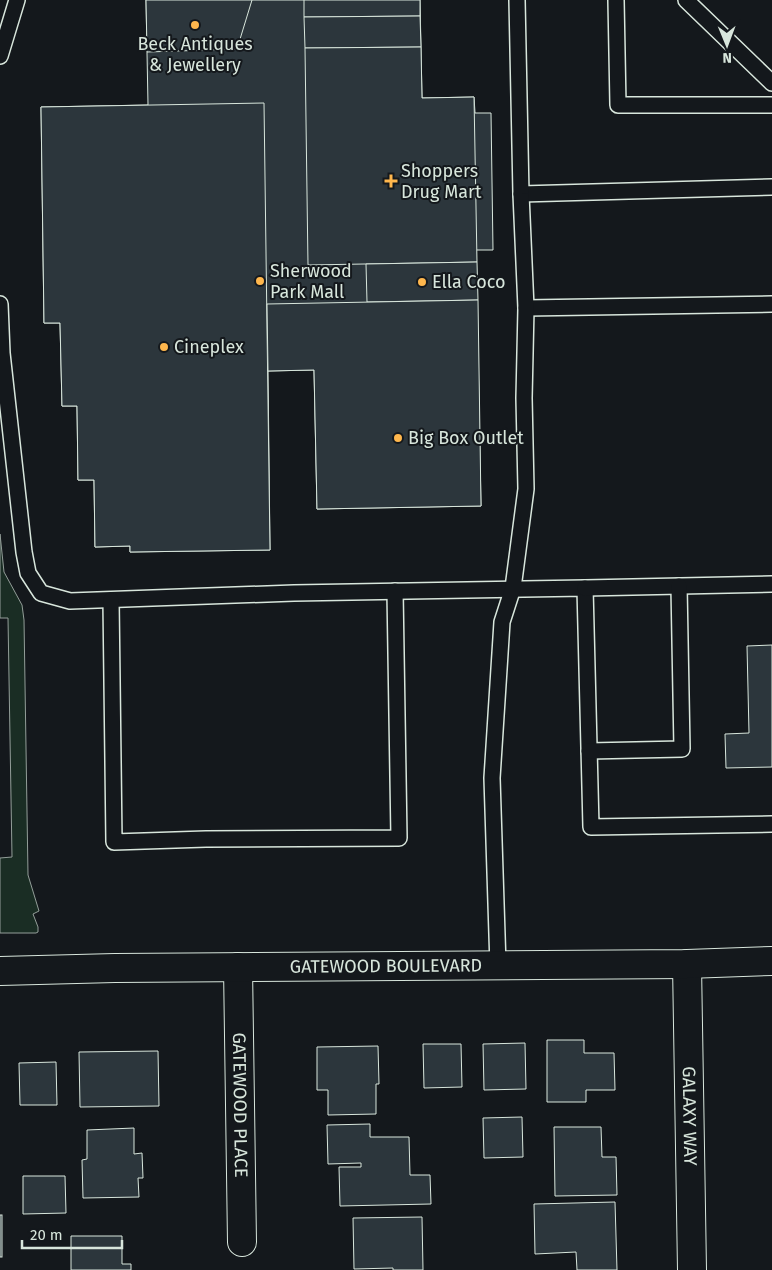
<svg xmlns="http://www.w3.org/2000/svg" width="772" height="1270" font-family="'Fira Sans',sans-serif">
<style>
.green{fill:#1a2d24;stroke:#939e99}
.building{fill:#2c363c;stroke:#d8e6dc}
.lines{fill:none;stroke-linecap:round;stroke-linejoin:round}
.lane-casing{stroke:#d8e6dc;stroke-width:18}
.street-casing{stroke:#d8e6dc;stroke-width:30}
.secondary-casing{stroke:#d8e6dc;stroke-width:30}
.lane{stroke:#14181c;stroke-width:15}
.street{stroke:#14181c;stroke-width:28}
.secondary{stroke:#14181c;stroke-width:28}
.poi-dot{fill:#ffb74d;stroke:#14181c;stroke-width:2}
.labels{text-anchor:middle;stroke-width:4;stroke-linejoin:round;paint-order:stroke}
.poi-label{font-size:18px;fill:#d8e6dc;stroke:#14181c;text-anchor:start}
.street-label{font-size:18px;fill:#d8e6dc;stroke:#14181c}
</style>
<rect width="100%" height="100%" fill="#14181c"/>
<!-- green -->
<path class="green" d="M0,534L4,572L22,605L24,620L28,875L39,911L33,914L38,927V932L36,933H0V858L12,857L8,618H0Z"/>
<!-- building -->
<g class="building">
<path d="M146,0H420L422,98L474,97L475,113H491L493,250H476L481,506L317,509L314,370L268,371L270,550L130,552V546L95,547L94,480H78L77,406H62L60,323H44L41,107L148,105Z"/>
<path d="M146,0H252L237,49L147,52Z"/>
<path d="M304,0H420V16L304,17Z"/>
<path d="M420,16L421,47L305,48L304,17Z"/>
<path d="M421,47L422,98L474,97L477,262L308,265L305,48Z"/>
<path d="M264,103L270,550L130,552V546L95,547L94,480H78L77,406H62L60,323H44L41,107Z"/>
<path d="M477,262L478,300L367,302L366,264Z"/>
<path d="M478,300L481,506L317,509L314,370L268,371L267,304Z"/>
<path d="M772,645V767L726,768L725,734L749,733L747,646Z"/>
<path d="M547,1040H584V1053H614L615,1090H586V1102H547Z"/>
<path d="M525,1043L526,1089L484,1090L483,1044Z"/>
<path d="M423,1044H461L462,1087L424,1088Z"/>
<path d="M378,1046L379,1084H376V1114L328,1115V1090H317V1047Z"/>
<path d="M158,1051L159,1106L80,1107L79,1052Z"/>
<path d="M56,1062L57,1105H20L19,1063Z"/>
<path d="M522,1117L523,1157L484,1158L483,1118Z"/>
<path d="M370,1124V1137H409L410,1175H430L431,1204L340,1206L339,1167H361V1163L328,1164L327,1125Z"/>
<path d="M554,1127H601L602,1157H616L617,1195L555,1196Z"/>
<path d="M134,1128V1154L142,1153L143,1178H138L139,1197L83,1198L82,1160L87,1159V1130Z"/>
<path d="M23,1176H65L66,1213L23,1214Z"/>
<path d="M615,1202L617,1270H577L576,1252L535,1254L534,1204Z"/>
<rect x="0" y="1215" width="2" height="42"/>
<path d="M422,1217L423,1270H393V1268L354,1269L353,1218Z"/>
<path d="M71,1236H122V1264H131V1270H71Z"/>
</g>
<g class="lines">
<!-- lane casing -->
<g class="lane-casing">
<g id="lane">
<path d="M616,0L618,105H772"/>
<path d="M686,0L772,83"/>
<path d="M0,56L17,0"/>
<path d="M521,194L772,187"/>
<path d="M0,304L2,353L24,552L28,573L41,593L70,601L294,593L585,588L591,827L772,824"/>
<path d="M526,308L772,304"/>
<path d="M585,588L772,584"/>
<path d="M111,600L114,842L206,839L399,838L395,591"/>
<path d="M589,751L682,749L679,586"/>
<path d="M498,966L492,778L502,622L513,588L526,489L524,398L526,308L521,194L517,0"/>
</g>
</g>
<!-- street casing -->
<g class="street-casing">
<g id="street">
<path id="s1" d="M687,964L692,1270"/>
<path id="s2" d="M238,967L242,1242"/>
</g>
</g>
<!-- secondary casing -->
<g class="secondary-casing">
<g id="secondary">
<path id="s3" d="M0,971L115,968L687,964L772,961"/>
</g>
</g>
<!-- lane -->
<use href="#lane" class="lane"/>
<!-- street -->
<use href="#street" class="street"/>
<!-- secondary -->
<use href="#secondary" class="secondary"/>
</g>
<!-- markers -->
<g class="poi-dot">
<circle cx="195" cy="25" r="5"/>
<path d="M388.5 173.5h5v5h5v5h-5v5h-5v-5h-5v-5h5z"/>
<circle cx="260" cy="281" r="5"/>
<circle cx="422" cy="282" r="5"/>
<circle cx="164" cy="347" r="5"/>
<circle cx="398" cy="438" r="5"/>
</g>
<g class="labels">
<!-- poi labels -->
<g class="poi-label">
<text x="195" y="50" text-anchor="middle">Beck Antiques<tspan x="195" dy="21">&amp; Jewellery</tspan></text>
<text x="401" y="177">Shoppers<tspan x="401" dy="21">Drug Mart</tspan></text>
<text x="270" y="277">Sherwood<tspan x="270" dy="21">Park Mall</tspan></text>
<text x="432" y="288">Ella Coco</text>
<text x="174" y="353">Cineplex</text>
<text x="408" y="444">Big Box Outlet</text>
</g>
<!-- street labels -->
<g class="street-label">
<text dy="6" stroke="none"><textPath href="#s3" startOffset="386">GATEWOOD BOULEVARD</textPath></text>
<text dy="6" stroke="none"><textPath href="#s2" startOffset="138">GATEWOOD PLACE</textPath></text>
<text dy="6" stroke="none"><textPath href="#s1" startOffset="152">GALAXY WAY</textPath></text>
</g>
</g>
<!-- north arrow -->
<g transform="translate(727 45) rotate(179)" stroke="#14181c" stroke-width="4" paint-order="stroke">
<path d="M0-4L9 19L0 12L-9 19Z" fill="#d8e6dc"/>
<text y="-8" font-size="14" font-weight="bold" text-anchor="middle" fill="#d8e6dc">N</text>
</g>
<!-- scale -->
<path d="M22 1240v8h100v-8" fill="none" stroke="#d8e6dc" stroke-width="2.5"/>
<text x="30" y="1240" font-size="15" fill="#d8e6dc" stroke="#14181c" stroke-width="4" paint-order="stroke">20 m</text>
</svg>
